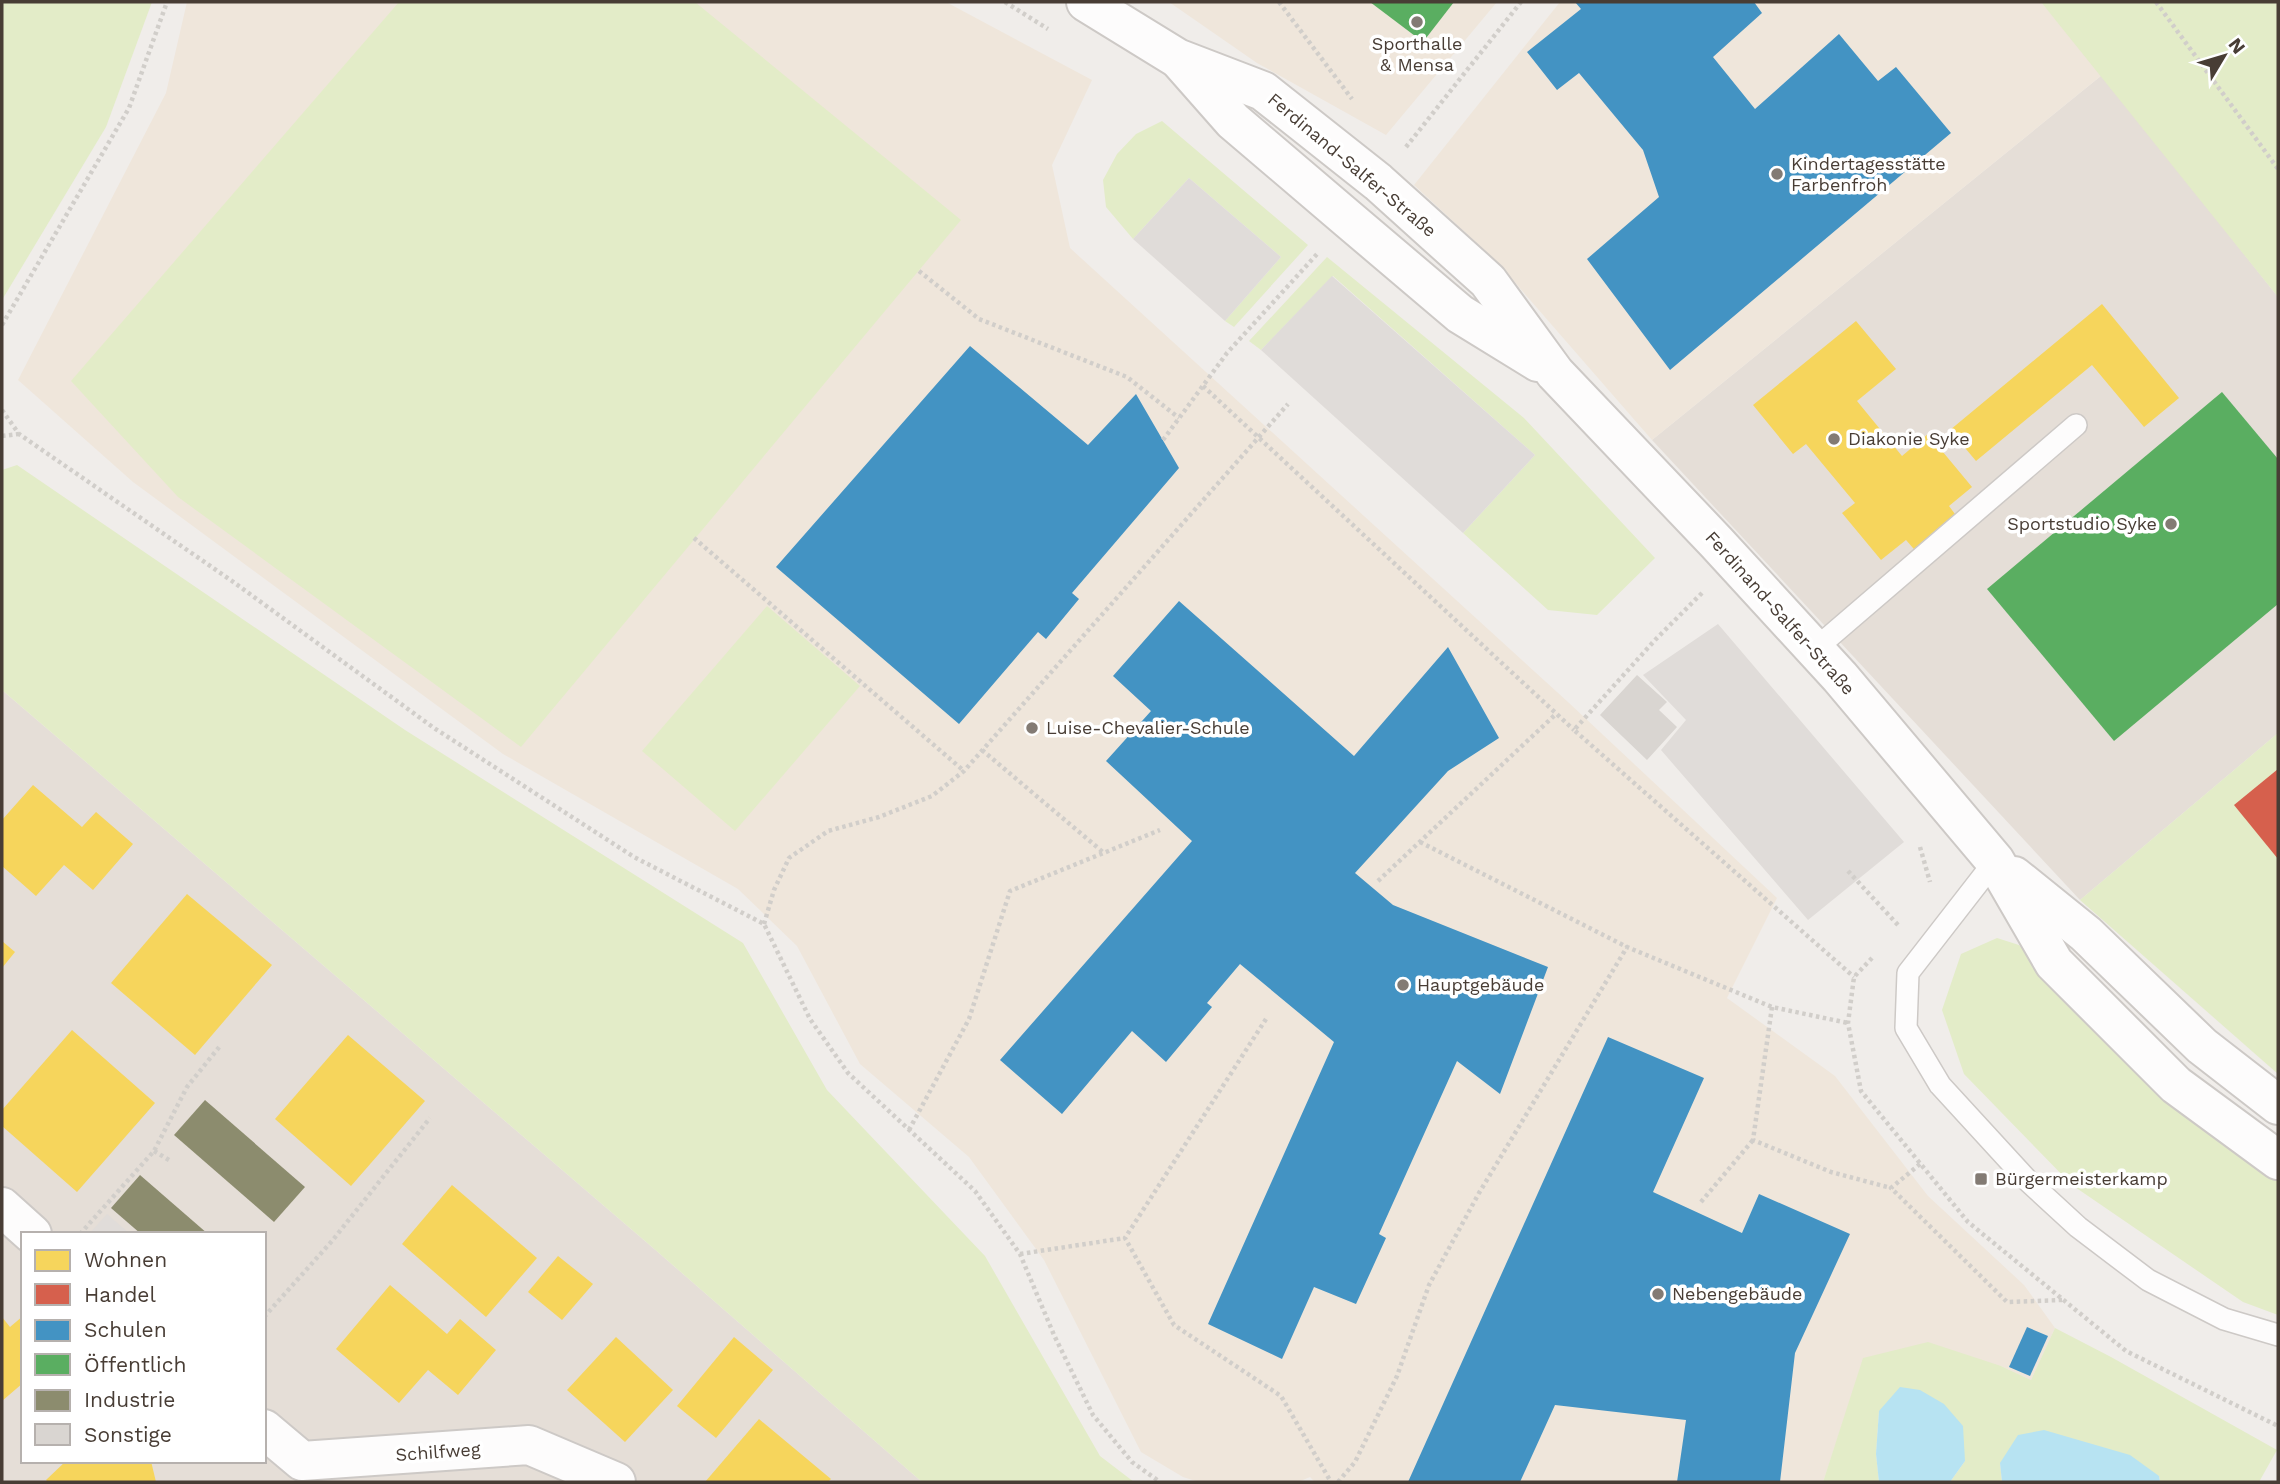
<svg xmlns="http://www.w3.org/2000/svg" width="2280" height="1484" font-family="'Work Sans',sans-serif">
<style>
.residential{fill:#e5ded7;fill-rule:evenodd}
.education{fill:#efe6db}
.green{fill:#e3ecc8}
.parking{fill:#e0dcd9}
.water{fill:#b7e3f2}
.homes{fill:#f6d55c}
.shops{fill:#d6604d}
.schools{fill:#4393c3}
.public{fill:#5aae61}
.industry{fill:#8c8c6e}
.building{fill:#d9d5d1}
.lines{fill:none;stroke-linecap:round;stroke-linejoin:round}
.service-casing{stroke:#cdc9c6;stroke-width:24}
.minor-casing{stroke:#cdc9c6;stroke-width:42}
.path{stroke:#d1ceca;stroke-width:4.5;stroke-dasharray:3.5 3.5;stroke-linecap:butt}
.service{stroke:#fdfcfc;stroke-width:21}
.minor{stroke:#fdfcfc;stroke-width:38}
.poi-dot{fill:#837b74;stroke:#fff;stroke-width:2.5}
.labels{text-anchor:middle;stroke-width:7;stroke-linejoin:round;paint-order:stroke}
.poi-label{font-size:18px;fill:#483d35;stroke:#fff;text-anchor:start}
.street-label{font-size:18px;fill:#483d35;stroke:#fff}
</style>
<rect width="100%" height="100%" fill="#f0edea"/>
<!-- residential -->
<g class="residential">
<path d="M2102,75L2278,297V733L2080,900L1652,440Z"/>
<path d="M2,690L652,1247L922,1482H2ZM23,1234H264V1461H23Z"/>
</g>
<!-- education -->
<g class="education">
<path d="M187,2H946L1092,80L1052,165L1070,248L1568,702L1777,898L1727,998L1835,1076L1928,1196L2024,1285L2055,1328L2031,1380L2001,1366L1864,1358L1823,1482H1315L1310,1477L1298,1482H1199L1183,1477L1141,1452L1044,1260L969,1157L860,1064L797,946L738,889L503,754L133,482L18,380L166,93Z"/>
<path d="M1169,2H1497L1386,135L1257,63Z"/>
<path d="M1560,2H2041L2102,75L1652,440L1497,262L1414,185Z"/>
</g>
<!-- green -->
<g class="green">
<path d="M2,2H152L106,127L2,300Z"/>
<path d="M399,2H695L961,220L521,747L178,497L71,381Z"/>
<path d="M2041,2H2278V297Z"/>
<path d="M1162,121L1308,245L1234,327L1225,321L1281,257L1189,178L1133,239L1106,207L1103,180L1117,154L1136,134Z"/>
<path d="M1327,257L1524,418L1655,558L1597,615L1548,610L1463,533L1535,455L1333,276L1261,350L1249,341Z"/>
<path d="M17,465L405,730L743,943L827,1090L985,1256L1100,1456L1134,1482H922L652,1247L2,690V470Z"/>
<path d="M767,606L860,686L735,831L642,751Z"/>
<path d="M2278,733V1074L2080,900Z"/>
<path d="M1997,938L2019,945L2074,1007L2278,1178V1315L2243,1302L2072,1185L1964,1074L1942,1010L1961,954Z"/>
<path d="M2055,1328L2111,1357L2277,1450L2259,1482H2160L2159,1476L2000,1463L2002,1482H1950L1965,1461L1879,1411L1876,1454L1879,1482H1823L1863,1358L1928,1342L2001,1366L2031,1380Z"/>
</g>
<!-- parking -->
<g class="parking">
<path d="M1189,178L1281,257L1225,321L1133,239Z"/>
<path d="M1332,276L1535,455L1463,533L1261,350Z"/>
<path d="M1718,624L1904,842L1808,920L1661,750L1686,720L1643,675Z"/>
<path d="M107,1214L130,1234H89Z"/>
</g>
<!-- water -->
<g class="water">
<path d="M1900,1387L1920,1390L1944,1404L1963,1426L1965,1461L1950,1482H1879L1876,1454L1879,1411Z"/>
<path d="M2044,1430L2130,1455L2159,1476L2160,1482H2002L2000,1463L2018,1435Z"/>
</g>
<!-- homes -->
<g class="homes">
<path d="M2102,304L2179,398L2144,427L2092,365L1976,461L1950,430Z"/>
<path d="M1856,321L1896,369L1857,401L1902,456L1928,434L1972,487L1949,506L1961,522L1920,556L1906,540L1881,560L1842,513L1855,503L1806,444L1793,454L1753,405Z"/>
<path d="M33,785L82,827L96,812L133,844L93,890L64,865L36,896L2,866V820Z"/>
<path d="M187,894L272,965L195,1055L111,983Z"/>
<path d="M2,941L15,952L2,968Z"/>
<path d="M72,1030L155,1103L77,1192L2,1126V1110Z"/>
<path d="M348,1035L425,1101L351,1186L275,1119Z"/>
<path d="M452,1185L537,1258L486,1317L402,1244Z"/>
<path d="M558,1256L593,1284L562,1320L528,1292Z"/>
<path d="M390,1285L447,1334L460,1319L496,1350L458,1395L428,1370L399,1403L336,1349Z"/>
<path d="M23,1316V1383L2,1401V1317L10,1327Z"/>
<path d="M616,1337L673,1390L625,1442L567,1390Z"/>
<path d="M734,1337L773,1370L716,1438L677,1406Z"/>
<path d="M759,1419L831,1479L828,1482H705Z"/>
<path d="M66,1461H151L156,1482H48L46,1480Z"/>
</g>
<!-- shops -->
<path class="shops" d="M2278,769V859L2234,805Z"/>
<!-- schools -->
<g class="schools">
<path d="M1575,2H1754L1762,13L1713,57L1755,109L1839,34L1878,81L1896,67L1951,133L1670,370L1587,259L1659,197L1643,150L1579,73L1557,90L1527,52L1581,9Z"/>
<path d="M970,346L1088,445L1136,394L1179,468L1072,593L1079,599L1046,639L1038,632L959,724L776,567Z"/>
<path d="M1179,601L1354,756L1448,647L1499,738L1448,771L1355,873L1393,905L1548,967L1500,1094L1457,1061L1379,1234L1386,1238L1356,1304L1314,1287L1282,1359L1208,1324L1334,1042L1240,964L1207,1003L1212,1007L1166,1062L1132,1031L1062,1114L1000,1060L1192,841L1106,761L1151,711L1113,676Z"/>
<path d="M1608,1037L1704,1078L1653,1192L1742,1233L1759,1194L1850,1234L1795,1353L1780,1482H1677L1686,1420L1555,1405L1520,1482H1408Z"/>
<path d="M2027,1327L2048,1336L2030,1376L2009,1367Z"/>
</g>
<!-- public -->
<g class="public">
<path d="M1370,2H1454L1423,42Z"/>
<path d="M2222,392L2278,459V604L2114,741L1987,589Z"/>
</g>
<!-- industry -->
<g class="industry">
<path d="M205,1100L305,1187L274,1222L174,1135Z"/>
<path d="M140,1175L208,1234H141L111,1208Z"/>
</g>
<!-- building -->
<path class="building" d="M1637,675L1667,702L1659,710L1677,727L1647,760L1600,715Z"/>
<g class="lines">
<!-- service casing -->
<g class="service-casing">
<g id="service">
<path d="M1814,650L2076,425"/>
<path d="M1995,861L1908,973L1906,1028L1940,1085L2028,1181L2078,1227L2148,1280L2224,1319L2278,1335"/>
</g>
</g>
<!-- minor casing -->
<g class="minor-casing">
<g id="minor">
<path d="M1086,2L1177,58L1263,91L1378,182L1488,281L1555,373L1716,542L1840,677L1995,861L2054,963L2176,1085L2278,1160"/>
<path d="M1181,62L1233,121L1348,219L1460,314L1538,362"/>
<path d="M2014,876L2086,934L2202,1046L2278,1105"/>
<path d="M2,1207L32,1234"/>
<path d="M264,1429L302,1461L529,1445L616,1482"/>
</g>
</g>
<!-- path -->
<g class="path">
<path d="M1005,2L1048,29"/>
<path d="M1279,2L1352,99"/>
<path d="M2156,2L2278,169"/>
<path d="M1406,147L1521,2"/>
<path d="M919,271L979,319L1127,377L1179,418"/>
<path d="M2,325L129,108L167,2"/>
<path d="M1203,386L1574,730"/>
<path d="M2,410L19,434L232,581L434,728L634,857L764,924L810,1019L848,1073L975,1191L1020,1254L1054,1335L1093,1415L1132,1462L1160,1482"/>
<path d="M2,436L19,434"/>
<path d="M1163,440L1227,353L1318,253"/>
<path d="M694,538L964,771"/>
<path d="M1702,593L1655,640L1574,730L1854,977"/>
<path d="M982,750L1104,853"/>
<path d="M1420,842L1627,947"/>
<path d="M1920,847L1930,882"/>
<path d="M1848,871L1898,925"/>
<path d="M1378,881L1556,714"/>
<path d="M764,924L774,890L789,858L828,831L879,817L932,796L964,771L1288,404"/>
<path d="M1872,958L1854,977L1848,1023L1861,1091L1968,1222L2126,1351L2278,1426"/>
<path d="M1772,1007L1753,1140L1831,1172L1891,1188"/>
<path d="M1266,1019L1125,1238L1174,1325L1281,1396L1331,1482"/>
<path d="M909,1130L969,1019L1010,891L1160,830"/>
<path d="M154,1151L169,1160"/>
<path d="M1920,1164L1891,1188L2007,1302L2062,1300"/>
<path d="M1701,1202L1753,1140"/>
<path d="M80,1234L154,1151L187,1087L220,1046"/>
<path d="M1020,1254L1125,1238"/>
<path d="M264,1317L332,1241L430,1118"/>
<path d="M1338,1482L1355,1462L1397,1376L1429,1285L1479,1193L1627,947L1772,1007L1848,1023"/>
</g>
<!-- service -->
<use href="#service" class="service"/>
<!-- minor -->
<use href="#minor" class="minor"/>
</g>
<!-- markers -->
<g class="poi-dot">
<circle cx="1417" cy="22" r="7"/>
<circle cx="1777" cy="174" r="7"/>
<circle cx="1834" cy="439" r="7"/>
<circle cx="2171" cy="524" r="7"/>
<circle cx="1032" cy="728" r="7"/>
<circle cx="1403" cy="985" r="7"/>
<rect x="1974" y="1172" width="14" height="14" rx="3.5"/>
<circle cx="1658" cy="1294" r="7"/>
</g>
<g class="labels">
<!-- poi labels -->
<g class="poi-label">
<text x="1417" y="50" text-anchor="middle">Sporthalle<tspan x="1417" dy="21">&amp; Mensa</tspan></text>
<text x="1791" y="170">Kindertagesstätte<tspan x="1791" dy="21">Farbenfroh</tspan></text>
<text x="1848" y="445">Diakonie Syke</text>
<text x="2157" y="530" text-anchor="end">Sportstudio Syke</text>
<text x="1046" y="734">Luise-Chevalier-Schule</text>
<text x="1417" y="991">Hauptgebäude</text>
<text x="1995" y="1185">Bürgermeisterkamp</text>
<text x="1672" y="1300">Nebengebäude</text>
</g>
<!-- street labels -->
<g class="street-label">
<text transform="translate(1352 165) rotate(40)" y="6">Ferdinand-Salfer-Straße</text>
<text transform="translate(1780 613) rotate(48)" y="6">Ferdinand-Salfer-Straße</text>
<text transform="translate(438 1452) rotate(-4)" y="6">Schilfweg</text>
</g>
</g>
<!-- border -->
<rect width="2280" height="1484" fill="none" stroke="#483d35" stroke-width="7"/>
<!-- legend -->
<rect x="21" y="1232" width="245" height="231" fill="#ffffff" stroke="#b6b1ae" stroke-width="2"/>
<rect x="35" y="1250" width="35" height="21" fill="#f6d55c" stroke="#b6b1ae" stroke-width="2"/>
<text x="84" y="1267" font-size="21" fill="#483d35">Wohnen</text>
<rect x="35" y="1284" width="35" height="21" fill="#d6604d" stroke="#b6b1ae" stroke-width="2"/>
<text x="84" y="1302" font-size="21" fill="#483d35">Handel</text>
<rect x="35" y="1320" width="35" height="21" fill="#4393c3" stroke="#b6b1ae" stroke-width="2"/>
<text x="84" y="1337" font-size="21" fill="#483d35">Schulen</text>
<rect x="35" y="1354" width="35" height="21" fill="#5aae61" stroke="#b6b1ae" stroke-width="2"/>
<text x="84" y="1372" font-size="21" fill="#483d35">Öffentlich</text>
<rect x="35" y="1390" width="35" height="21" fill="#8c8c6e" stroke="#b6b1ae" stroke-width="2"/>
<text x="84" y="1407" font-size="21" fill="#483d35">Industrie</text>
<rect x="35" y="1424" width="35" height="21" fill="#d9d5d1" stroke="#b6b1ae" stroke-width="2"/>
<text x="84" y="1442" font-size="21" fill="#483d35">Sonstige</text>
<!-- north arrow -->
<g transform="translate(2224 56) rotate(52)" stroke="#ffffff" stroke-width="5" paint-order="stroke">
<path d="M0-5L12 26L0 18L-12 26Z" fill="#483d35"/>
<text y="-10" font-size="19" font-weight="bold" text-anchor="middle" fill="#483d35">N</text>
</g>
</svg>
